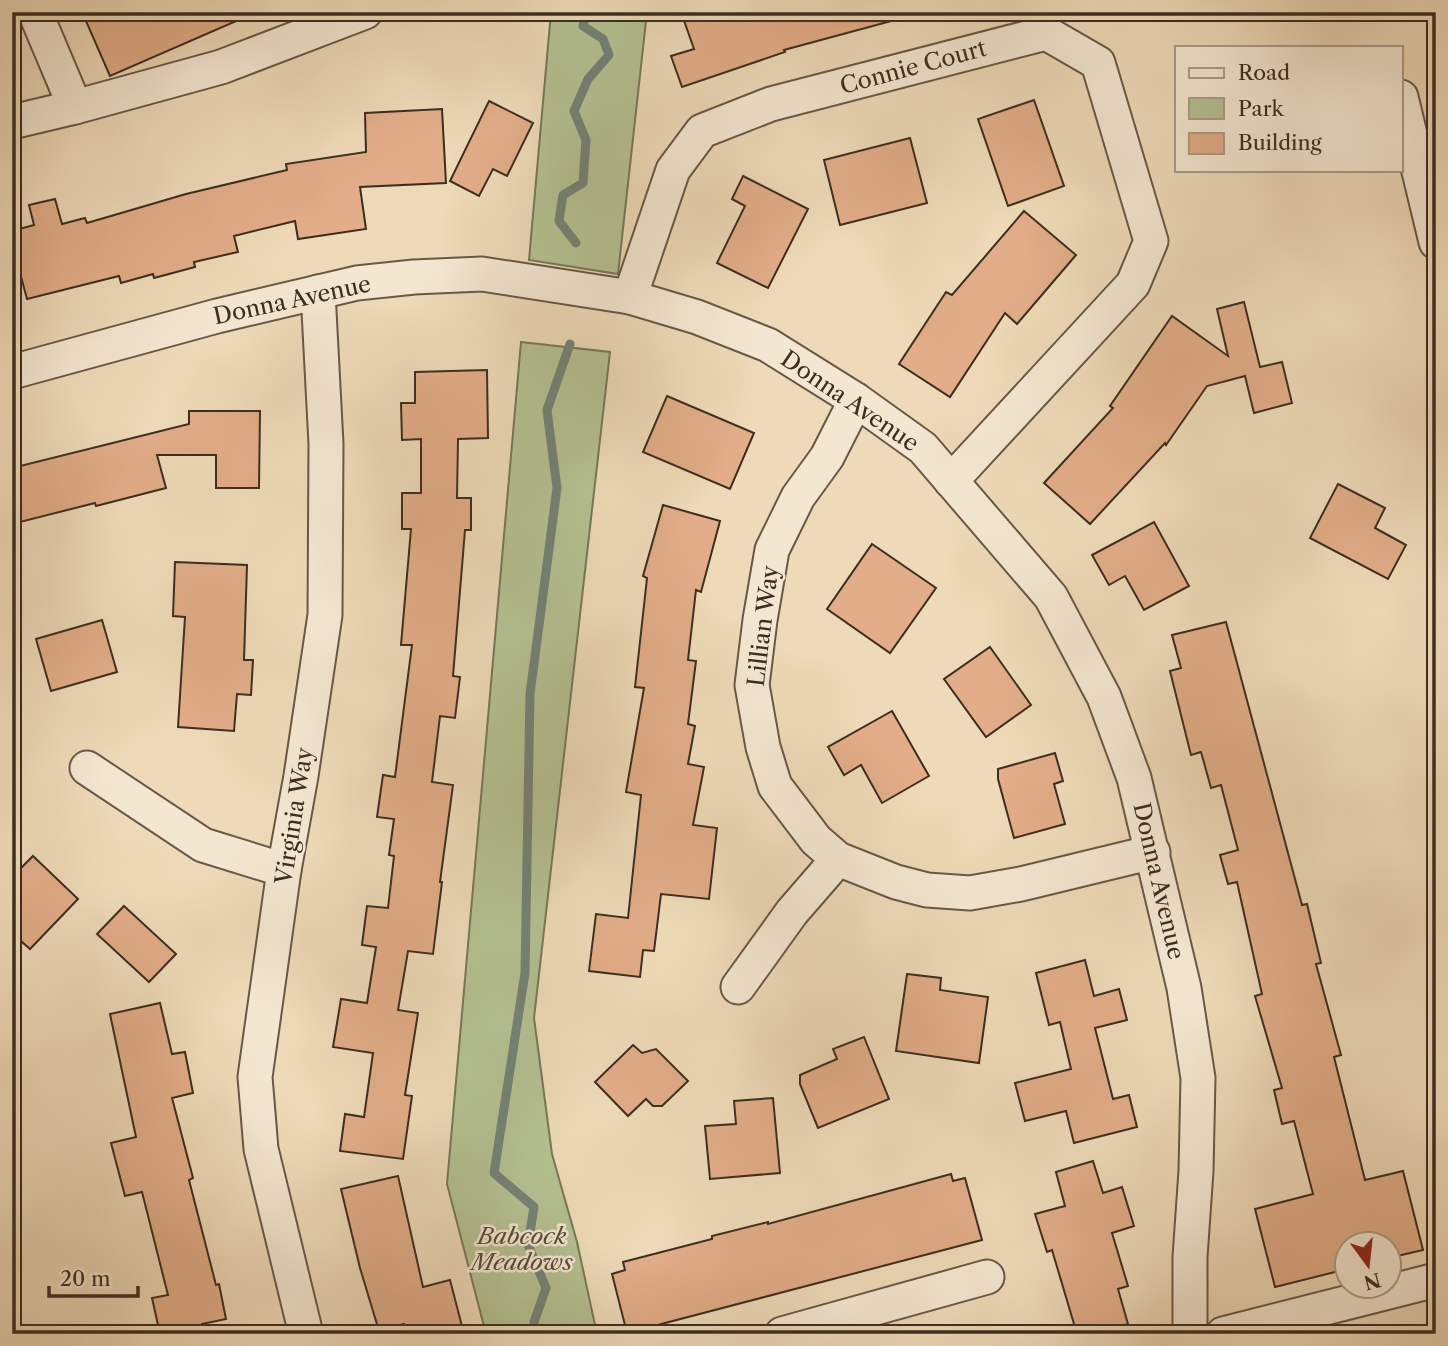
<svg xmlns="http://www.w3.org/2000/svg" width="1448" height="1346" font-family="'Libre Caslon Text',serif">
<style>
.green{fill:#b4c192;stroke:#78775a;stroke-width:2}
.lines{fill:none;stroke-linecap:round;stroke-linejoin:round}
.stream{stroke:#748277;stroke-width:9}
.building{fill:#e2ad88;stroke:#3d2d21;stroke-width:2}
.minor-casing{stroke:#695847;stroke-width:37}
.minor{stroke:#f4e7d1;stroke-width:33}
.labels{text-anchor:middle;stroke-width:5;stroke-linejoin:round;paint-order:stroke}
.street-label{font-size:23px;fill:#3d2d21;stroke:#f4e7d1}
.park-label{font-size:23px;font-style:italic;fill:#554b38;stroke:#f4e7d1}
</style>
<rect width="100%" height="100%" fill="#eedab8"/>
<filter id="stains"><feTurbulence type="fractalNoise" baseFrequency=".00286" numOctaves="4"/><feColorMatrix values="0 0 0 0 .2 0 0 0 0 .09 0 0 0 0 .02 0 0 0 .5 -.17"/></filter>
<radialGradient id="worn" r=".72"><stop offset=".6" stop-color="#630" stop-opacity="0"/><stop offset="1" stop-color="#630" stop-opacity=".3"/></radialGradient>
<!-- green -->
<g class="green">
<path d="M551,12H647L618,274L529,260Z"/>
<path d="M521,342L610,352L534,1018L552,1154L577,1242L597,1334H486L447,1184Z"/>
</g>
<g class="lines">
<!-- stream -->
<g class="stream">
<path d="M576,243L559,221L563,195L583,183L586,140L574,111L588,79L609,55L603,39L583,26L586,12"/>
<path d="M534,1334V1322L546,1288L528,1245L534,1207L494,1173L525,973L530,694L557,488L547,410L570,344"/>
</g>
</g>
<!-- building -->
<g class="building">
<path d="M82,12H257L110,76Z"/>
<path d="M681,12H894L895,20L784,50L785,52L682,87L671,56L694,49Z"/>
<path d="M1034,100L1064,186L1008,206L978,119Z"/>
<path d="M489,101L533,123L507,176L493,169L479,196L450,181Z"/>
<path d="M442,109L446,183L360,187L366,229L298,239L295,221L234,236L238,252L194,262L195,267L154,278L153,274L121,283L119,276L27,299L12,243V231L34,225L29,205L55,199L62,224L85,218L87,223L186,194L287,170L286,164L366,152L365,113Z"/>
<path d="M910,138L927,203L840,225L824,160Z"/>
<path d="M743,176L808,209L768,288L717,263L745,206L732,199Z"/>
<path d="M1024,211L1076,255L1017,324L1005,313L950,397L899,364L946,292L952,295Z"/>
<path d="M1244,302L1260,367L1282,362L1292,403L1254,413L1245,376L1207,386L1166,445L1165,443L1090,524L1044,483L1113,408L1110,406L1172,316L1228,356L1217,309Z"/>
<path d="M487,370L488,438L458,439L457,498H471V530H465L453,676L460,677L455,718L440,716L432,782L453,785L440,882H442L433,954L408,951L398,1010L418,1013L405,1095L412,1096L403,1159L340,1151L345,1114L364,1117L373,1053L333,1047L341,999L367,1003L376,947L362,945L367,906L388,908L394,856L389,855L394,819L377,817L383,775L395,777L412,645H401L411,529H402V493H421V439L402,440L401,403H415V372Z"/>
<path d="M667,396L754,433L730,489L643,452Z"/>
<path d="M189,411H260L259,488H216V455H157L166,488L96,506L95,503L12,524V468L189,424Z"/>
<path d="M1338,484L1385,508L1375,528L1406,545L1388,579L1310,538Z"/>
<path d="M663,505L720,521L701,592L696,590L688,660L696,661L688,724L695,726L688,764L704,767L693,825L717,828L709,899L661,894L654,951L643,950L640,977L589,971L596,914L628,918L641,795L626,792L644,688L635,687L647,578L643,576Z"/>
<path d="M1154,522L1189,586L1144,610L1125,576L1109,585L1092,555Z"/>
<path d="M872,544L936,588L890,653L827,609Z"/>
<path d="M175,562L247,565L244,660H253L251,695L237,694L234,731L178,727L185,617L173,616Z"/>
<path d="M102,620L117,672L51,691L36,639Z"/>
<path d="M1226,622L1302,905L1307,904L1321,963L1316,964L1341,1055L1334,1057L1365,1180L1403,1171L1423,1250L1389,1258V1244H1347V1269L1275,1287L1255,1209L1313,1194L1294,1121L1282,1124L1274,1090L1282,1088L1255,996L1262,994L1237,882L1228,884L1220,855L1238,850L1221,785L1211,788L1201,752L1191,755L1170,671L1181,668L1172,635Z"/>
<path d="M990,647L1031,705L986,737L944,679Z"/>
<path d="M892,711L929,776L882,803L861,765L844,775L828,747Z"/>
<path d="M1055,753L1063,781L1054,784L1065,824L1014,838L998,779V769Z"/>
<path d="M33,856L78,899L30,949L12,933V877Z"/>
<path d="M124,906L176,954L149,982L97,934Z"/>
<path d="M1085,960L1094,996L1119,989L1127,1020L1095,1028L1113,1099L1129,1095L1137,1127L1074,1143L1066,1111L1025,1121L1015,1083L1071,1069L1060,1022L1049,1025L1036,973Z"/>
<path d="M907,974L941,978L940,990L988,997L979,1063L896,1051Z"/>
<path d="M160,1003L172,1054L185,1052L193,1093L172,1098L193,1178L189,1180L216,1285L219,1284L226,1319L202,1324L204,1334H160L152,1298L168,1295L142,1192L125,1196L111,1143L136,1137L110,1014Z"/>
<path d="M864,1037L889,1099L818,1128L800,1084V1075L837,1059L833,1049Z"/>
<path d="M633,1045L642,1053L656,1049L688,1081L662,1106H653L646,1099L628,1116L595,1082Z"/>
<path d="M773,1098L780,1173L710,1179L705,1126L736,1124L734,1101Z"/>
<path d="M1093,1161L1103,1193L1122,1187L1134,1226L1112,1233L1128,1286L1118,1289L1128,1324L1097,1334H1077L1052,1250L1047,1252L1035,1214L1065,1206L1056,1172Z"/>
<path d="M951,1174L953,1181L965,1178L982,1240L627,1333L612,1274L625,1270L623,1262L712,1239V1236L768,1222V1224Z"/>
<path d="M398,1176L423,1287L450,1280L464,1334H407L404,1324L379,1331L360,1268L341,1189Z"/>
</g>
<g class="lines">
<!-- minor casing -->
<g class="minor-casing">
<g id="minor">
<path d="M35,12L75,107"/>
<path d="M1401,97L1436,242"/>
<path d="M12,122L75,107L221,67L365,12"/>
<path d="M630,297L673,170L702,131L771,104L1046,33L1098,63L1151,241L1133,284L951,481"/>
<path d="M12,372L217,316L357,283L414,277L482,274L630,297L697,317L768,345L856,400L923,448L1051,597L1104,697L1134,778L1184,988L1198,1078L1196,1171L1190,1257V1334"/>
<path d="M856,400L827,457L798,497L772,550L760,620L752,685L763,747L775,786L816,840L838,859L896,882L927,890L970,893L1021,884L1153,852"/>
<path d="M87,768L203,845L284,870"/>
<path d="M738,987L792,912L838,859"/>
<path d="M306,1334L261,1149L255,1077L284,870L301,776L325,615L326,444L318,292"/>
<path d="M782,1334L987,1277"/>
<path d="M1223,1334L1436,1280"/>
</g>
</g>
<!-- minor -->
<use href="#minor" class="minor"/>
</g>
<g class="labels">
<!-- street labels -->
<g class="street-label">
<text transform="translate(913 67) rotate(-15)" y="8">Connie Court</text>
<text transform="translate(292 300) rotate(-12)" y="8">Donna Avenue</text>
<text transform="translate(850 401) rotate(34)" y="8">Donna Avenue</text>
<text transform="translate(763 626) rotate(-83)" y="8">Lillian Way</text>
<text transform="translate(294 816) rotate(-81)" y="8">Virginia Way</text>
<text transform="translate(1159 881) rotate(77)" y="8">Donna Avenue</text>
</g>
<!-- park labels -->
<g class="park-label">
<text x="522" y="1244">Babcock<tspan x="522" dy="26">Meadows</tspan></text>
</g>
</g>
<!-- margin -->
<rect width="1448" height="1346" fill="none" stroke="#eedab8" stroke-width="42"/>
<rect x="14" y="14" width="1420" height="1318" fill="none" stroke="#3d2d21" stroke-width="3.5"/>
<rect x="21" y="21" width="1406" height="1304" fill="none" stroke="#3d2d21" stroke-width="2"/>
<!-- legend -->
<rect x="1175" y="46" width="228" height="126" fill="#f4e7d1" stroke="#ab9d8b" stroke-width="2"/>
<rect x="1189" y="68" width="35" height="10" fill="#f4e7d1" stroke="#ab9d8b" stroke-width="2"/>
<text x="1238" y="80" font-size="21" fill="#3d2d21">Road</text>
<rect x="1189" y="98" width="35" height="21" fill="#b4c192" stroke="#ab9d8b" stroke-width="2"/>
<text x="1238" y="116" font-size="21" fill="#3d2d21">Park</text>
<rect x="1189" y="133" width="35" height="21" fill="#e2ad88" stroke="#ab9d8b" stroke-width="2"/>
<text x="1238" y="150" font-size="21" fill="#3d2d21">Building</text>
<!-- north arrow -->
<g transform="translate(1368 1265) rotate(165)"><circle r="33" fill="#f4e7d1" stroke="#ab9d8b" stroke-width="2"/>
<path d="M0-5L12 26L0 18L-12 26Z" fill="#8f2418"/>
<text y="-10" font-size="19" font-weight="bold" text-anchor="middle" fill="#3d2d21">N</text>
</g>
<!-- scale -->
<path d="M49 1286v10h89v-10" fill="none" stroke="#3d2d21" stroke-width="3.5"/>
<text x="60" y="1286" font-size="21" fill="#3d2d21" stroke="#f4e7d1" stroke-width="5" paint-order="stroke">20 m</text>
<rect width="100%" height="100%" filter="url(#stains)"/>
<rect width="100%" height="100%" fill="url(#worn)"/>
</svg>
